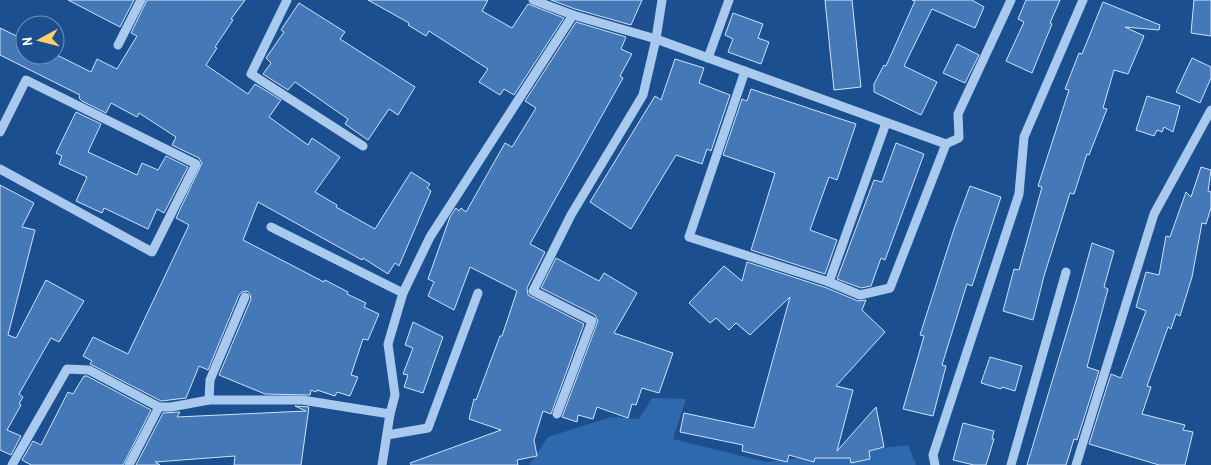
<svg xmlns="http://www.w3.org/2000/svg" width="1211" height="465" font-family="'Archivo Narrow',sans-serif">
<style>
.green{fill:#2e69ad}
.building{fill:#4478b7;stroke:#cfe3fa}
.lines{fill:none;stroke-linecap:round;stroke-linejoin:round}
.minor{stroke:#a9c9ee;stroke-width:9}
</style>
<rect width="100%" height="100%" fill="#1b4f8f"/>
<!-- green -->
<path class="green" d="M652,398L686,399L673,439L766,462L908,445L916,465H529L548,437L611,417L639,419Z"/>
<!-- building -->
<g class="building">
<path d="M68,0H134L120,27Z"/>
<path d="M147,0H245L231,19L233,20L215,47L217,48L206,65L248,94L255,84L281,100L269,117L308,145L312,138L340,157L315,192L337,205L336,207L375,229L411,172L430,184L427,188L431,191L399,266L395,263L388,274L363,258L362,260L258,202L243,240L324,282L325,280L348,292L347,294L366,303L364,307L379,314L368,340L363,339L351,375L358,377L350,396L337,392L335,396L317,390L316,392L311,390L310,395L265,394L219,375L251,299L250,294L247,291L242,292L239,295L208,370L199,366L186,398L161,401L90,364L92,361L83,356L93,337L128,354L189,225L176,218L202,163L199,158L172,145L176,137L139,113L137,117L111,103L106,113L82,101L79,98L80,95L0,55V28L25,40V55L55,54L91,72L97,59L117,69L137,36L131,33Z"/>
<path d="M368,0H488L482,11L512,28L528,4L564,18L514,95L504,89L500,95L479,82L488,69L429,31L426,36L408,25L409,23Z"/>
<path d="M551,0H642L631,25L575,9Z"/>
<path d="M825,0H852L861,87L834,90Z"/>
<path d="M912,0H972L984,7L975,28L932,9L904,66L937,82L921,115L874,92V84L884,65L886,66L915,1Z"/>
<path d="M1026,0H1060L1050,23L1052,24L1032,73L1006,61L1024,22L1018,19Z"/>
<path d="M1194,0H1211V36L1191,33Z"/>
<path d="M1103,2L1160,25L1159,30L1125,27L1144,36L1128,74L1114,70L1103,108L1107,109L1089,155L1087,154L1074,194L1070,193L1044,276L1033,320L1003,311L1014,269L1019,270L1042,187L1038,186L1069,90L1065,89L1079,53L1082,54Z"/>
<path d="M299,3L345,32L340,39L415,87L398,115L389,109L368,140L345,124L348,119L295,82L288,90L263,74L271,63L266,58L284,32L281,30Z"/>
<path d="M733,13L763,24L758,38L769,42L761,64L728,52L733,39L725,35Z"/>
<path d="M576,22L626,37L621,49L632,54L620,76L623,78L530,244L545,252L527,288L528,295L584,324L551,414L543,411L534,440L537,456L517,460L518,465H411L410,463L501,430L469,419L474,399L476,400L500,336H502L517,291L470,267L454,310L428,296L434,282L428,279L450,217L456,208L459,211L461,208L466,212L505,143L512,147L536,108L525,101Z"/>
<path d="M957,44L979,55L965,83L943,73Z"/>
<path d="M1192,58L1211,67V78L1200,103L1176,92Z"/>
<path d="M675,59L704,68L699,83L730,95L711,151L707,149L702,164L676,155L631,229L590,202L655,96L661,100Z"/>
<path d="M751,89L856,124L837,180L829,177L810,230L837,240L825,274L751,250L775,173L723,155L742,99L747,101Z"/>
<path d="M1147,96L1180,106L1173,132L1164,127L1162,132L1157,130L1154,136L1136,130Z"/>
<path d="M76,112L101,124L88,152L137,175L142,163L158,170L166,156L188,167L164,213L157,209L148,229L104,208L102,213L76,201L87,177L59,164L62,156L56,153Z"/>
<path d="M896,143L924,154L885,260L881,258L871,286L861,288L837,279L874,180L882,182Z"/>
<path d="M1201,167L1211,170L1208,191L1211,192V208L1206,224L1202,223L1192,277L1180,316L1176,314L1171,329L1168,327L1147,386L1151,387L1142,414L1185,425L1183,430L1193,432L1185,465H1159L1089,444L1111,374L1121,378L1146,311L1136,307L1146,272L1159,275L1166,236L1170,237L1186,192L1191,197Z"/>
<path d="M0,185L34,203L22,227L35,230L8,335L16,338L46,280L84,301L59,342L51,338L19,394L23,397L19,404L21,405L7,430L21,436L11,455L0,450Z"/>
<path d="M970,186L1001,197L972,286L967,284L942,365L946,366L933,416L903,409L924,336L920,335L954,229Z"/>
<path d="M1092,243L1114,251L1104,287L1108,289L1087,367L1099,371L1077,440L1074,439L1066,465H1027L1077,298Z"/>
<path d="M556,258L599,281L604,273L637,293L614,333L673,353L659,393L642,388L636,405L632,404L628,418L597,407L593,419L578,415L577,422L562,417L598,321L595,315L541,288Z"/>
<path d="M747,262L827,288L858,301L866,300L862,310L885,332L836,386L853,390L837,451L876,407L884,447L869,451L870,459L851,463L850,458H815L814,462L789,455L787,462L742,451L743,445L680,432L684,413L754,428L790,297L750,335L736,323L729,330L716,318L710,323L689,303L724,266L742,281Z"/>
<path d="M413,322L443,337L423,393L404,387L408,375L403,374L413,348L405,345Z"/>
<path d="M990,357L1022,366L1015,391L1002,387L1001,389L981,383Z"/>
<path d="M84,376H87L151,410L123,465H31L22,460L33,441L41,445L68,392L73,394Z"/>
<path d="M295,406L309,407L301,465H234L235,456L155,462L160,465H136L163,413L180,412L177,417L306,411Z"/>
<path d="M963,423L994,431L992,439H994L986,465H974L953,460Z"/>
</g>
<g class="lines">
<!-- minor -->
<g class="minor">
<path d="M287,0L251,74L363,146"/>
<path d="M533,0L573,15L656,39L946,144"/>
<path d="M118,45L141,0"/>
<path d="M708,58L729,0"/>
<path d="M745,71L689,237L829,282L886,123"/>
<path d="M0,132L26,80L196,164L152,252L0,169"/>
<path d="M271,227L403,293L388,344L395,395L390,414"/>
<path d="M829,282L860,295L890,288L946,144L959,138L958,114L1011,0"/>
<path d="M403,293L430,237L573,15"/>
<path d="M209,400L210,380L245,297"/>
<path d="M557,414L592,321L533,291L571,215L643,95L656,39L662,0"/>
<path d="M387,435L428,428L478,293"/>
<path d="M12,465L67,369L89,370L159,407H171L209,400H302L390,414L382,465"/>
<path d="M129,465L159,407"/>
<path d="M935,465L933,455L1019,194L1024,137L1083,0"/>
<path d="M1011,465L1066,272"/>
<path d="M1076,465L1154,214L1211,110"/>
</g>
</g>
<!-- north arrow -->
<g transform="translate(40 40) rotate(263)"><circle r="24" fill="#1b4f8f" stroke="#7695bc"/>
<path d="M0-4L9 19L0 12L-9 19Z" fill="#ffd166"/>
<text y="-8" font-size="14" font-weight="bold" text-anchor="middle" fill="#ffffff">N</text>
</g>
</svg>
